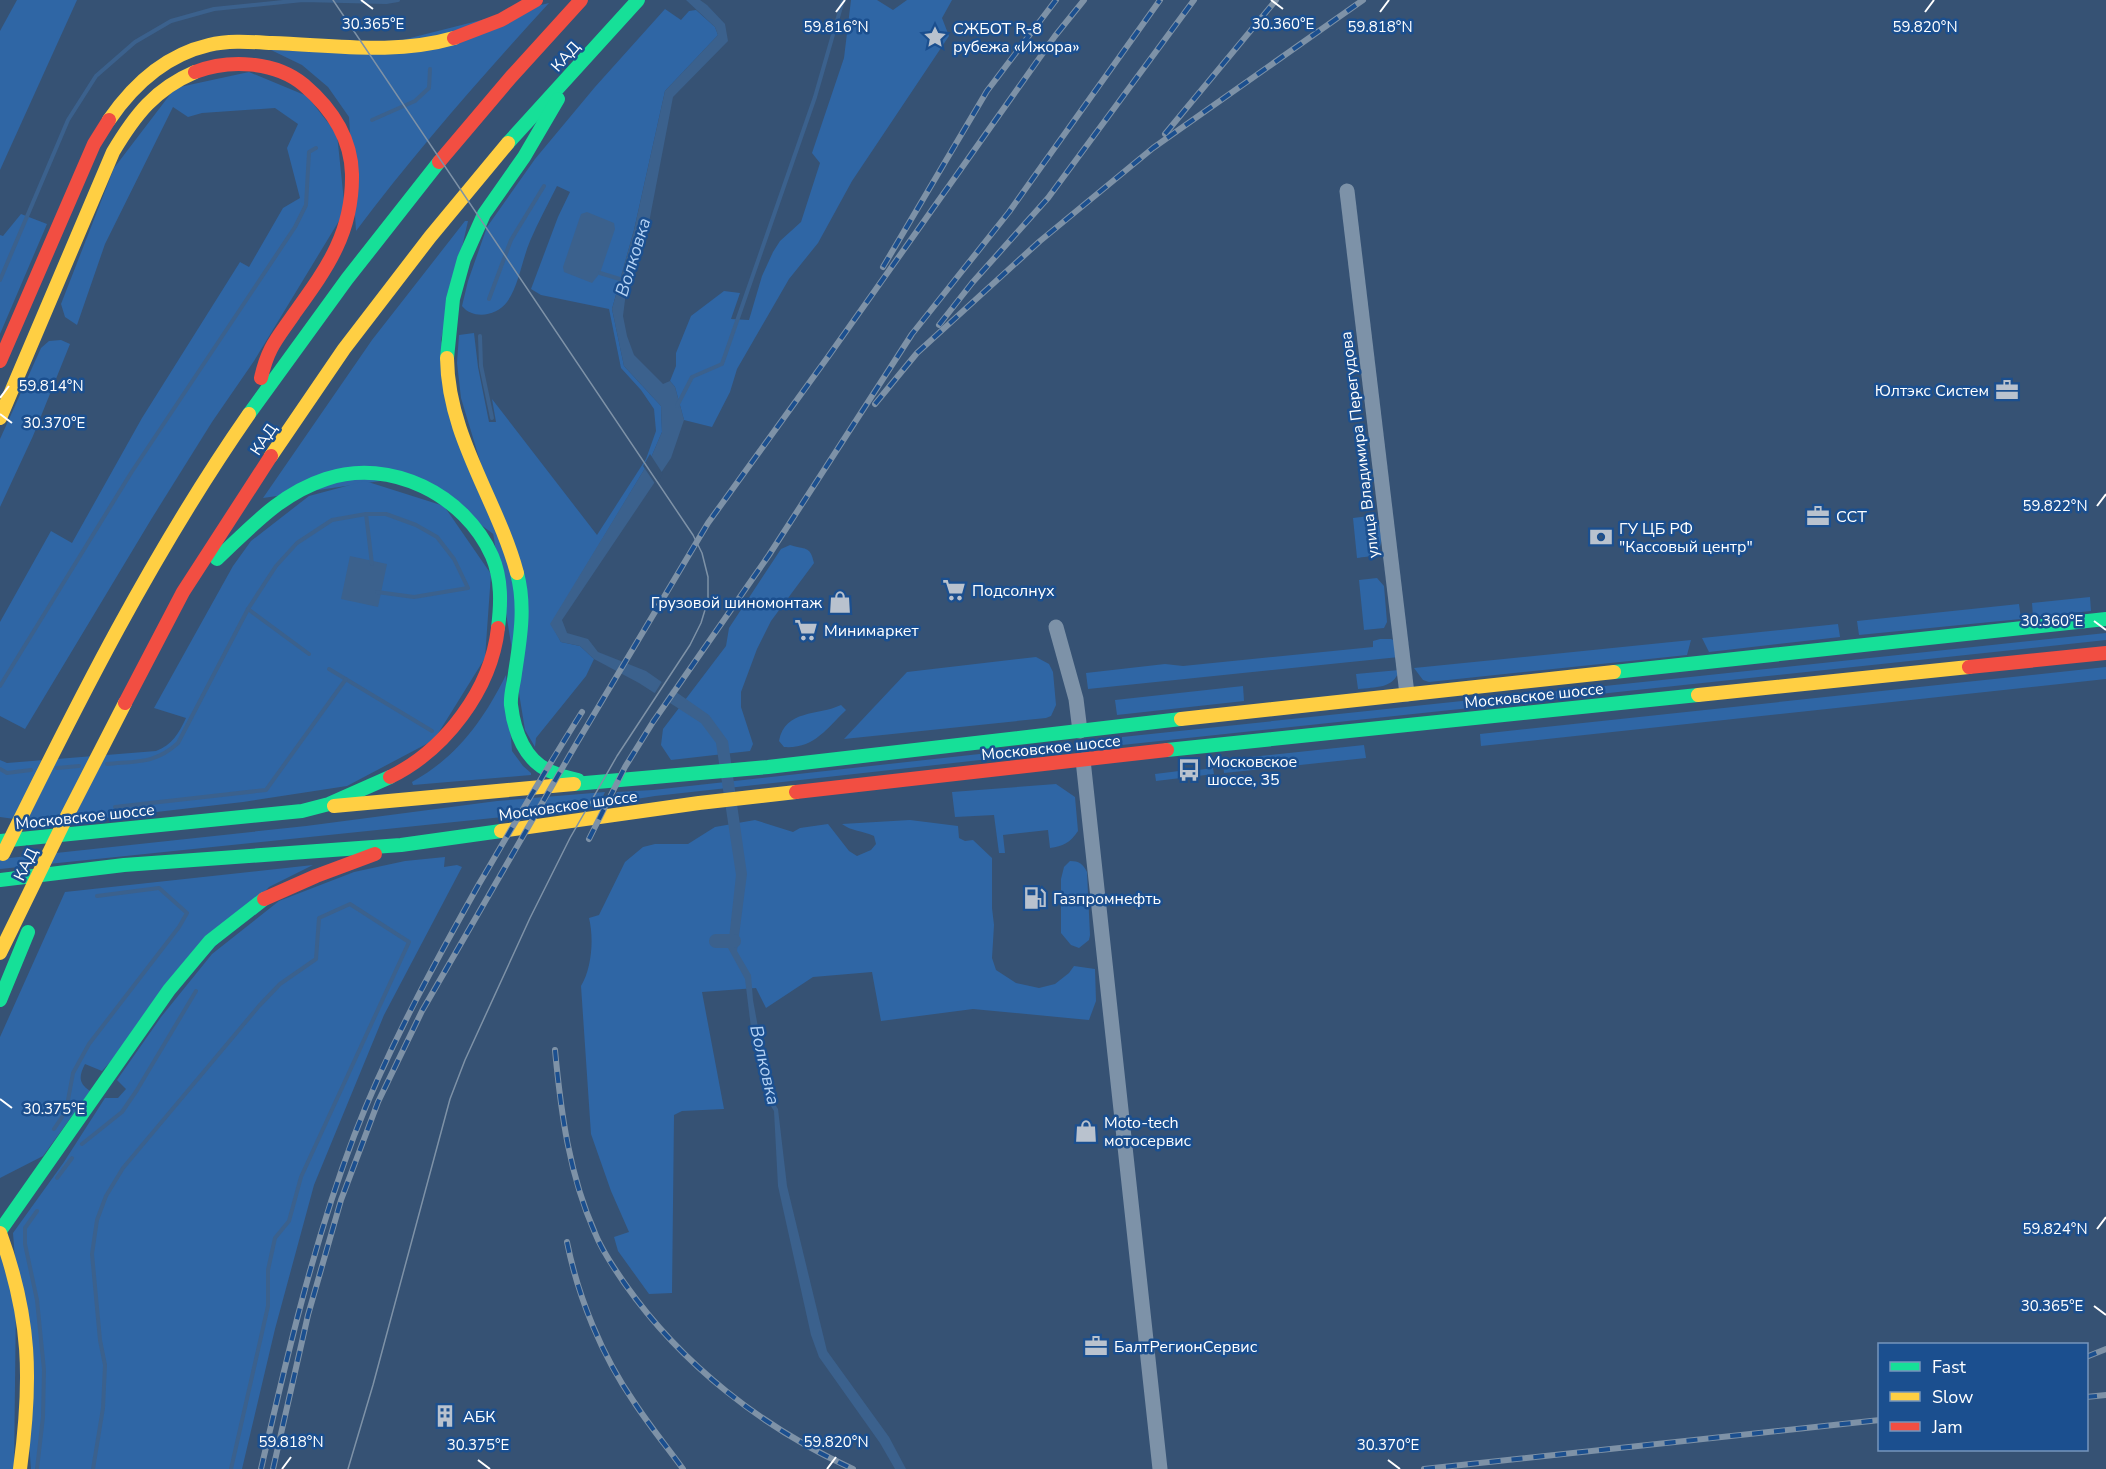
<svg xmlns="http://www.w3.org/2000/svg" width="2106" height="1469" font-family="'Nunito Sans',sans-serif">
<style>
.green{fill:#2f66a5}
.water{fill:#3b618d}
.pier{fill:#365274}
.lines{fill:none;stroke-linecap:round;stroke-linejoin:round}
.stream{stroke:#3b618d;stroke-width:4}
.canal{stroke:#3b618d;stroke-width:14}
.street{stroke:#7d92a8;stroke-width:15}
.fast{stroke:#16e098;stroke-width:14}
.slow{stroke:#ffcf43;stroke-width:14}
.jam{stroke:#f24e42;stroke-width:14}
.tram{stroke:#7e92a7;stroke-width:1.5}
.rail-casing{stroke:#7e92a7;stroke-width:6}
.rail{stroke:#1b4f8f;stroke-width:4;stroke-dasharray:11;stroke-linecap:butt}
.ticks{fill:none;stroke:#fff;stroke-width:2}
.labels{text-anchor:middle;stroke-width:5;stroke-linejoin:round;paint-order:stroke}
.poi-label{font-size:16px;fill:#fff;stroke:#1b4f8f;text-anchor:start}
.street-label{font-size:16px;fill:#fff;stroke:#1b4f8f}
.water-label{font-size:18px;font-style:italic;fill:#b5d3f5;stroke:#1b4f8f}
.ticks-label{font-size:15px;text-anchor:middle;fill:#fff;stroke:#1b4f8f;stroke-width:5;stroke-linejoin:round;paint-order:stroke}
</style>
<rect width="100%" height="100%" fill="#365274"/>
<!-- green -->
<g class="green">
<path d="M17,0H77L0,170V31Z"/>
<path d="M851,0H877L893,10L907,0H952L942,18L949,36L852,181L818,243L789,279L737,369L730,392L712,427L684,420L675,387L670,381L676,366V353L691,316L724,291L740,293L731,319L749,320L762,276L773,252L780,241L801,222L820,163L812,153L844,58Z"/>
<path d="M549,3C482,76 416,151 356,231L349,117L328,87L302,65L271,50L351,53Z"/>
<path d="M665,9L681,20L689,11L696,10L715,27L718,35L665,91L634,230L612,309L624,366L661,406L662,432L650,460L551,624L561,642L580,646L594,659L586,676L536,738L535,747L525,730L483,471L461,398L457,363L459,335L474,333L478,367L489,422H496L492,399L597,535L646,459L656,431L654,409L641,390L621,368L609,309L541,295L531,289L558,217L570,192L557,186C548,204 538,222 530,241C522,260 519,285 507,302C497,316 473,320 462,306L468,281L487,227L535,159L595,87Z"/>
<path d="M249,72L307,96L337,134L345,211L254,361L212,422L152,518L25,729L0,716V622L51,531L72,543L142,418L240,262L249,267L283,208L300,198L287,148L298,124L275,108L202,113L188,117L173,107L105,244L77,325L65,317L61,304L114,168L175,88Z"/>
<path d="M21,214L47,224L0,334V235L3,236Z"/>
<path d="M465,221H468L441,340L496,536L415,476L263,498L372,340Z"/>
<path d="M61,340L70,344L33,436L0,507V439L41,348L49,341Z"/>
<path d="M365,481L444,506L491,574L485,658L434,740L347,786L243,802L87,820L29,821L0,817V760L7,763L156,751C172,745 179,733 186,718L154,708L233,566L251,541L309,496Z"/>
<path d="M1369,516C1381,519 1386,545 1376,553C1371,557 1363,557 1357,558L1353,518Z"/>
<path d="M790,545C805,550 810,545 814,563L771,621L757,649L741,692V707L753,744L750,751L671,760L661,745L663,729L726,646L729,628L781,549Z"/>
<path d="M1377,578L1384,586L1387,622L1384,628L1364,630L1359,580Z"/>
<path d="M2090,597L2091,611L2033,617L2032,603Z"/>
<path d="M2019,604L2021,619L1859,635L1857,621Z"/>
<path d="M1838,624L1840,637L1709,652L1702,638Z"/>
<path d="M2106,633V640L1122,745V737Z"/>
<path d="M1380,639H1391L1398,642L1399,657L1088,689L1086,673L1165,664L1183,666L1373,647V641Z"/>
<path d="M1691,640L1687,655L1429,682L1423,680L1414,668Z"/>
<path d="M1036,657L1049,664L1053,672L1056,705L1051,716L1046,718L844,739L907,672Z"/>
<path d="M2106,667V679L1481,746L1480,734Z"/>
<path d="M1399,670C1394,689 1375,687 1358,689L1356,674Z"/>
<path d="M506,675L512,751L523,766L531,773V775L413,785L412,782C457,757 483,721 506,675Z"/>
<path d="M1243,686L1244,701L1117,715L1115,700Z"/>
<path d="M841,705L846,710C826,729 814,749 784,747L779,741C785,709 818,716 841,705Z"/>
<path d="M1364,745L1366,758L1224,773L1223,760Z"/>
<path d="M1043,747L1044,753L655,796L611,803L617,792L653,790Z"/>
<path d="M1213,768L1214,774L1156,781L1155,774L1179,771L1180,776L1197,774L1198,770Z"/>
<path d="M1056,784L1075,797L1078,831C1070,843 1063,846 1050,848L1048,830L1003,835L1005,853H999L994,815L955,817L952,792Z"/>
<path d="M605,792L599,805L560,811L0,869V859L306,826L497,801Z"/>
<path d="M755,820L793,832L800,828L828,824L849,851L857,856L871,850L876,844L874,836C863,831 851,831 842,824L910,820L958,826L959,838L965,841L973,840L992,858V908L994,925L992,958L996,970L1016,983L1039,988L1055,984L1069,973L1074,966L1095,969L1096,1001L1089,1020L973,1009L881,1021L872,972L813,977L766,1008L756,988L702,992L724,1109L682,1111L674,1115L672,1293L649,1294L618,1251L614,1237L629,1232L611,1191L591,1134L581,986C592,968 594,938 589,918L599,915L625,862L643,847L655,844H688L715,827Z"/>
<path d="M445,857L444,867L457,865L462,867L384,1015L314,1185L275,1329L242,1469H31L13,1233L64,1162L105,1098H118L126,1089L117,1080L161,1017L212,954L279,901L354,872L405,861Z"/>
<path d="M1070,861C1079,861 1083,864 1087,872L1090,935L1089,940L1079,948L1071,945L1061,933V879L1064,867Z"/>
<path d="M313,865L269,887L102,1071L85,1064C79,1076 78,1083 90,1091L43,1156L0,1178V1037L65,892Z"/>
<path d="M0,1250L16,1300L14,1469H0Z"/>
</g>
<!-- water -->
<g class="water">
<path d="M686,0H700L707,5L725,24L728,41L673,97L647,233L631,267L626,292L623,316L627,336L634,355L663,384L670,381L675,387L684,420L671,458L562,620L567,633L588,639L598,652L646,671L709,715L728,741L747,874L737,951L751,975L753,1000L771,1098L778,1109L787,1186L827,1351L889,1437L906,1469H895L880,1443L819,1357L811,1335L778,1186L774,1111L767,1100L752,1036L745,979L728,948L736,875L716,743L701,723L639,683L594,659L580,646L561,642L550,624L650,460L662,432L661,406L624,366L612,309L634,230L665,91L718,35L715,27Z"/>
<path d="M587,212L614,223L615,229L600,273L592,283L564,272L563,267L581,214Z"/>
<path d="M350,556L387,564L378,607L341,599Z"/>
</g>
<!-- pier -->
<g class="pier">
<path d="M650,454L663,474L656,485L643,466Z"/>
<path d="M663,680L673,687L663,702L653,696Z"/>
</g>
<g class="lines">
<!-- stream -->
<g class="stream">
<path d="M372,120L415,101L429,88L430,69"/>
<path d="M600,273L623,280"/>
<path d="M0,280L68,120L96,76L135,42L171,21L214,9L303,0L386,2L398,0"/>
<path d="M489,299L511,240L544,186"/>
<path d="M480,336L481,366L492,418"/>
<path d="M677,406L692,377L722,364L815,97L843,0"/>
<path d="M366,514L372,564"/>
<path d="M248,609L309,654"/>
<path d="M329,669L432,731"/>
<path d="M0,686L131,473L295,227L306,205L309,152L316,148"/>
<path d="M107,764C137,761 155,764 178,743L248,609L276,566L297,543L332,520L366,514H386L416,525L437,537L454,559L468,588L414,597L377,592"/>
<path d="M57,768L79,766"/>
<path d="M0,769L7,773L31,770"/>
<path d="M115,807L266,790L346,679"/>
<path d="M54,1129L66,1111L73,1073L89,1044L179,927L187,913L159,888L97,896"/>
<path d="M82,1144L122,1112L137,1090L196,991"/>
<path d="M57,1178L72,1158"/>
<path d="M37,1211L25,1228V1244L37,1300L44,1370L43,1417L37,1469"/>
<path d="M93,1469L103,1408L105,1365L100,1340L92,1254L97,1220L106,1196L123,1168L259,1006L280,984L316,959L319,918L350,904L409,942L301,1177L289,1221L275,1238L268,1270V1306L231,1469"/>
</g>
<!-- canal -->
<path class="canal" d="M716,941H734"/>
<!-- street -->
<g class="street">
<path d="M1347,191L1407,694"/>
<path d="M1056,627L1076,699L1080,731"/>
<path d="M1083,760L1160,1469"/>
</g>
<!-- fast -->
<g class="fast">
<path d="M508,143L638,0"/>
<path d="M447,358L453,299L464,259L484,214L524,157L558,99"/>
<path d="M249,414L347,279L439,162"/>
<path d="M217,559C251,527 280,494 326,479C390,457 465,495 492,556C502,579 501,604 498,628"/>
<path d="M517,573C526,606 520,640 515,673C514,683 510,695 511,705C514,731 525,762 552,772C560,776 569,778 578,780"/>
<path d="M1614,672L2106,619"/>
<path d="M1167,750L1698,695"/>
<path d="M574,784L768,767L1181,719"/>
<path d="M0,841L302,811L329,804L390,777"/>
<path d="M0,880L124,865L401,845L501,831"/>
<path d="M0,1000L28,932"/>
<path d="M0,1231L169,990L210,941L264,899"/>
</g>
<!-- slow -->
<g class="slow">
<path d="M109,120C133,85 166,55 209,45C229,40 252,42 272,43C333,45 395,55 454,38"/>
<path d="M447,358C448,437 497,499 517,573"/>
<path d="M0,418L113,152C135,115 155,89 195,72"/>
<path d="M271,456L344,349L430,237L508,143"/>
<path d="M1698,695L1969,667"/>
<path d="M1181,719L1614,672"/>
<path d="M334,806L574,784"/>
<path d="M501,831L699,803L796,792"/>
<path d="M3,854C77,703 153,552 249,414"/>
<path d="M0,953L67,816L125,703"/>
<path d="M0,1233C31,1318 32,1380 20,1469"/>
</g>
<!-- jam -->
<g class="jam">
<path d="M454,38L501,20L536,0"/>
<path d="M195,72C229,59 275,61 304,85C331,108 351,137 352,174C353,233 327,268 294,314C277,339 268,347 261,378"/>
<path d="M439,162L511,77L581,0"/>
<path d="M0,361L94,144L109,120"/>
<path d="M1969,667L2106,653"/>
<path d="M125,703L183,592L271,456"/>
<path d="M390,777C445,750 491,690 498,628"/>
<path d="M796,792L1167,750"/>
<path d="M264,899L316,876L375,854"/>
</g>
<!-- tram -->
<path class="tram" d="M333,0L693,535L702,553L708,577V600L701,623L690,645L617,756L570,838L530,918L465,1060L450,1099L373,1385L348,1469"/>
<!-- rail casing -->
<g class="rail-casing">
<g id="rail">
<path d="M1165,134L1276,0"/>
<path d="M883,267L987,91L1056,0"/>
<path d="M939,325L972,283L1048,198L1194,0"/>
<path d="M875,404L917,353L1040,241L1153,148L1363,0"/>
<path d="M589,839L625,767L653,722L769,555L912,334L1009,212L1160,0"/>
<path d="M555,1050C561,1113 569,1174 595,1233C602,1251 614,1268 625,1284C682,1365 763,1428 853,1469"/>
<path d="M567,1242C578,1297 602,1356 634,1402C649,1425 667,1447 683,1469"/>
<path d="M2086,1357L2106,1349"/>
<path d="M2086,1397L2106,1395"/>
<path d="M261,1469C287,1356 313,1244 354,1136C388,1048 433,966 479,884C513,826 546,769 582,712"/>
<path d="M273,1469L308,1315L341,1200L378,1102L422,1011L575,746L708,523L830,354L1055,36L1084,0"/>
<path d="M1424,1469L1880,1420"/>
</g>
</g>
<!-- rail -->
<use href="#rail" class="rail"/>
</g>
<!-- ticks -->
<path class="ticks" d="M361,0L373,9M1271,0L1283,9M836,12L845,0M1380,12L1389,0M1925,12L1934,0M0,398L9,386M0,414L12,423M2097,506L2106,494M2094,621L2106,630M0,1099L12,1108M2097,1229L2106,1217M2094,1306L2106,1315M478,1460L490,1469M1388,1460L1400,1469M282,1469L291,1457M827,1469L836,1457"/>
<!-- icons -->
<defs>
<g id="sight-bare" transform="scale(1.8)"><path d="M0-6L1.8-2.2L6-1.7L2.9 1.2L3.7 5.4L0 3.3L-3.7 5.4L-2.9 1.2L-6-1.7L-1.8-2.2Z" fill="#b9c2ce" stroke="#1b4f8f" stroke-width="2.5" paint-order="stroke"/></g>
<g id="office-bare" transform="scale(1.8)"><path d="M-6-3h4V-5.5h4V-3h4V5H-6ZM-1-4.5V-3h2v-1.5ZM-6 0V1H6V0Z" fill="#b9c2ce" stroke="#1b4f8f" stroke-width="2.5" paint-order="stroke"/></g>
<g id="bank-bare" transform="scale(1.8)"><path d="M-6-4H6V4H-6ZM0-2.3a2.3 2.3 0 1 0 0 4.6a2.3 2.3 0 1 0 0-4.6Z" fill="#b9c2ce" stroke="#1b4f8f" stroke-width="2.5" paint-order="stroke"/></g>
<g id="supermarket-bare" transform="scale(1.8)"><path d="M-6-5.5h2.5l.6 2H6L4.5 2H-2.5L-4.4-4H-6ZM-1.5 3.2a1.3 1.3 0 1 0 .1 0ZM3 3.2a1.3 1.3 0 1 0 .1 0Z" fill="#b9c2ce" stroke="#1b4f8f" stroke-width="2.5" paint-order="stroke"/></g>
<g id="shop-bare" transform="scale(1.8)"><path d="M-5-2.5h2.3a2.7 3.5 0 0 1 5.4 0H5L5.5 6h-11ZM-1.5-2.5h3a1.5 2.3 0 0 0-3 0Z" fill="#b9c2ce" stroke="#1b4f8f" stroke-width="2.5" paint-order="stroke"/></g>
<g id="bus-bare" transform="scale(1.8)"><path d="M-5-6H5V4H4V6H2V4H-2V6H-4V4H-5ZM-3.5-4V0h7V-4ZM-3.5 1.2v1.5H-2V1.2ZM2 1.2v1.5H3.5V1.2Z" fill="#b9c2ce" stroke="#1b4f8f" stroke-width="2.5" paint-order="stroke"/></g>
<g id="fuel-bare" transform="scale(1.8)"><path d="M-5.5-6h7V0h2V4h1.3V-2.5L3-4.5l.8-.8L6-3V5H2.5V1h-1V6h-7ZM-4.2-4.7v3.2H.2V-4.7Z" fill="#b9c2ce" stroke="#1b4f8f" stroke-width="2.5" paint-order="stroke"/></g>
<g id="building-bare" transform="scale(1.8)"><path d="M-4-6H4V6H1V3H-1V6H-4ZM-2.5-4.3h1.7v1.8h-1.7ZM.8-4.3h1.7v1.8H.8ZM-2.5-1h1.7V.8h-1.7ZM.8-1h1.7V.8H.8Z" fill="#b9c2ce" stroke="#1b4f8f" stroke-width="2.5" paint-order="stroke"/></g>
</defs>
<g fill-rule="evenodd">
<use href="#sight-bare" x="935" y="37"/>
<use href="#office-bare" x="2007" y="390"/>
<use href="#office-bare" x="1818" y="516"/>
<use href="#bank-bare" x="1601" y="537"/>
<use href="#supermarket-bare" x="954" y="590"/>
<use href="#shop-bare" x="840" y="602"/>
<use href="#supermarket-bare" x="806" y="630"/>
<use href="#bus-bare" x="1189" y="770"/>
<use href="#fuel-bare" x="1035" y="898"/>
<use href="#shop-bare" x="1086" y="1131"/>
<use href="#office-bare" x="1096" y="1346"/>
<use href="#building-bare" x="445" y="1416"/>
</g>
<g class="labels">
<!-- poi labels -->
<g class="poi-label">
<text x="953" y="34">СЖБОТ R-8<tspan x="953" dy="18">рубежа «Ижора»</tspan></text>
<text x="1989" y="396" text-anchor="end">Юлтэкс Систем</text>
<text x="1836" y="522">ССТ</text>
<text x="1619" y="534">ГУ ЦБ РФ<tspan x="1619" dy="18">"Кассовый центр"</tspan></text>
<text x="972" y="596">Подсолнух</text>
<text x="822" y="608" text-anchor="end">Грузовой шиномонтаж</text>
<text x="824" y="636">Минимаркет</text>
<text x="1207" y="767">Московское<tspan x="1207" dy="18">шоссе, 35</tspan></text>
<text x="1053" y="904">Газпромнефть</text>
<text x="1104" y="1128">Moto-tech<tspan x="1104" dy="18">мотосервис</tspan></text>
<text x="1114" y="1352">БалтРегионСервис</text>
<text x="463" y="1422">АБК</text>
</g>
<!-- street labels -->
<g class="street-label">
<text transform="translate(565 56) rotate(-48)" y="6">КАД</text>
<text transform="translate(263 439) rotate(-56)" y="6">КАД</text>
<text transform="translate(1359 445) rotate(-97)" y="6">улица Владимира Перегудова</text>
<text transform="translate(1534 695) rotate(-6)" y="6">Московское шоссе</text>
<text transform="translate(1051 747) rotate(-6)" y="6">Московское шоссе</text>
<text transform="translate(568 805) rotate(-8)" y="6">Московское шоссе</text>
<text transform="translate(85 816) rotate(-6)" y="6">Московское шоссе</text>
<text transform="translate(25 864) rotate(-64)" y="6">КАД</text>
</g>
<!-- water labels -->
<g class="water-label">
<text transform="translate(633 257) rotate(-73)" y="6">Волковка</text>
<text transform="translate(765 1065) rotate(77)" y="6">Волковка</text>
</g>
</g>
<g class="ticks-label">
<text x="373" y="29">30.365°E</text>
<text x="1283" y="29">30.360°E</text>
<text x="836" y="32">59.816°N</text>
<text x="1380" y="32">59.818°N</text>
<text x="1925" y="32">59.820°N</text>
<text x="51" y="391">59.814°N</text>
<text x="54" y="428">30.370°E</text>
<text x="2055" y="511">59.822°N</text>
<text x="2052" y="626">30.360°E</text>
<text x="54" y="1114">30.375°E</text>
<text x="2055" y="1234">59.824°N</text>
<text x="2052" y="1311">30.365°E</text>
<text x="291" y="1447">59.818°N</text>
<text x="836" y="1447">59.820°N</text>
<text x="478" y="1450">30.375°E</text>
<text x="1388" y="1450">30.370°E</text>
</g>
<!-- legend -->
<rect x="1878" y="1343" width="210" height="108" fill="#1b4f8f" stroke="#7695bc" stroke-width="1.5"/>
<rect x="1890" y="1362" width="30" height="9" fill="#16e098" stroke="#7695bc" stroke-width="1.5"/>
<text x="1932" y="1373" font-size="18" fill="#ffffff">Fast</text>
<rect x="1890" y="1392" width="30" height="9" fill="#ffcf43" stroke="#7695bc" stroke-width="1.5"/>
<text x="1932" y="1403" font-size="18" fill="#ffffff">Slow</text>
<rect x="1890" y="1422" width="30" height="9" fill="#f24e42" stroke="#7695bc" stroke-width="1.5"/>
<text x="1932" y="1433" font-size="18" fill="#ffffff">Jam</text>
</svg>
